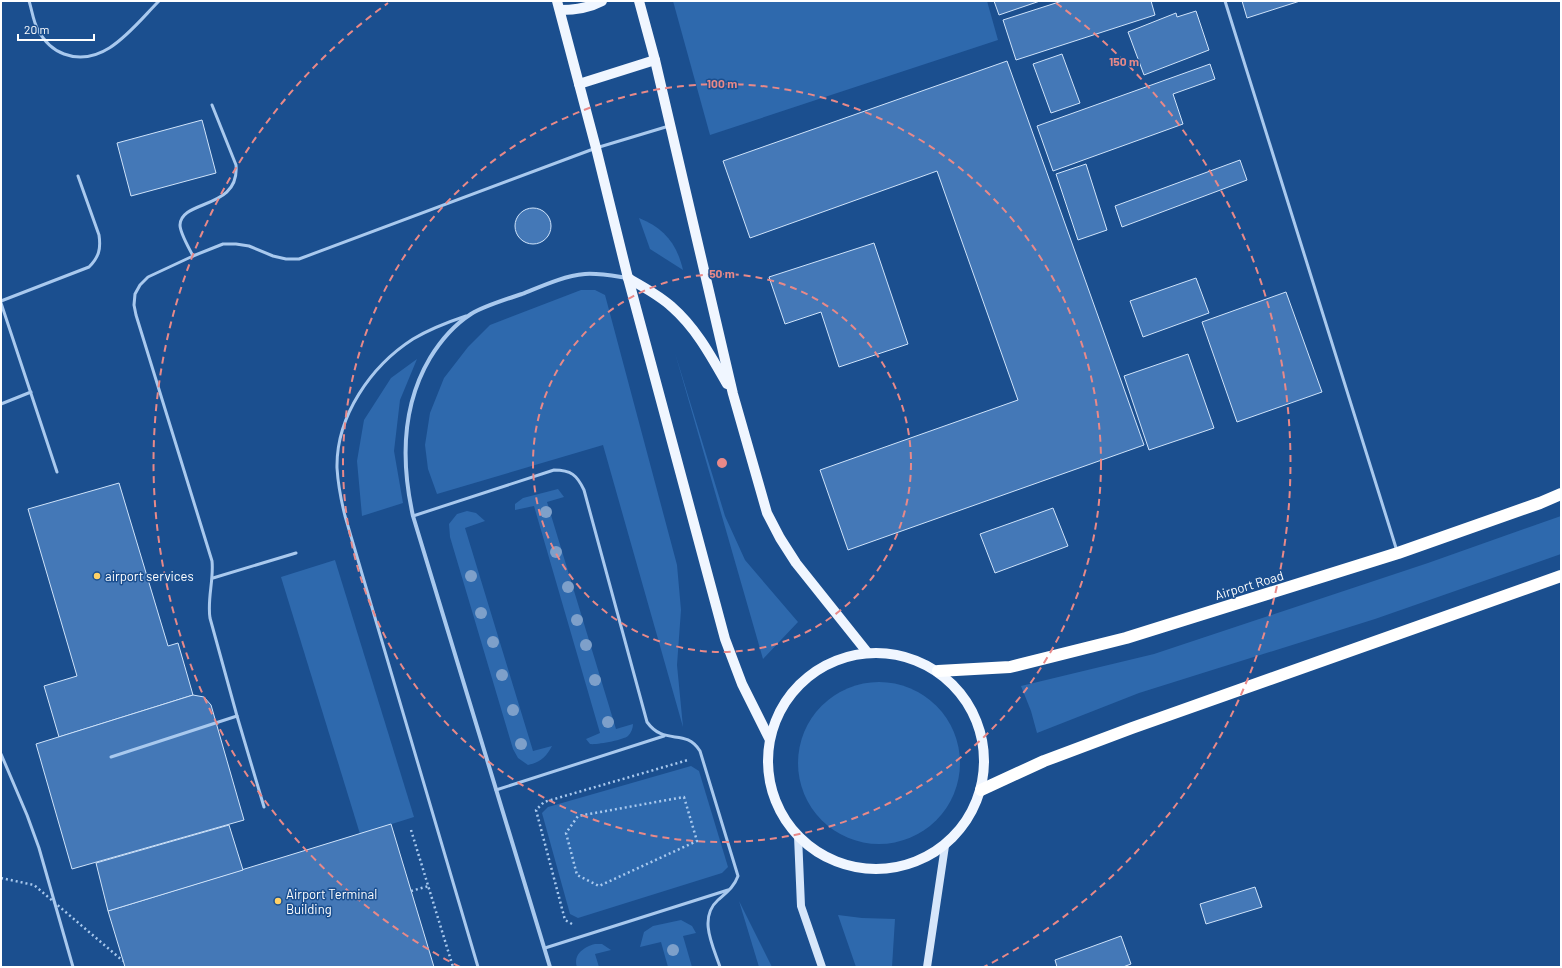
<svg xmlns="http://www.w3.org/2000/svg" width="1562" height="968" font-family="Barlow,sans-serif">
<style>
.green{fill:#2e69ad}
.building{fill:#4478b7;stroke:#cfe3fa}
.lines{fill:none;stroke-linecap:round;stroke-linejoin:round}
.path{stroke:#a9c9ee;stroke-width:2.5;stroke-dasharray:2 3;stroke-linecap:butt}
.lane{stroke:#a9c9ee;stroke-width:3}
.street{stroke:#a9c9ee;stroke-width:4}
.secondary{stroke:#d6e6fa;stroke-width:8}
.primary{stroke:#f0f6ff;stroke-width:10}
.highway{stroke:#fff;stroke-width:12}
.path-bridge{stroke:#a9c9ee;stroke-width:2.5;stroke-dasharray:2 3;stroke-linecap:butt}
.tree{fill:#7ea0ca}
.ring{fill:none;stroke:#e88989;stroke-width:2;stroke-dasharray:7 5}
.poi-dot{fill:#ffd166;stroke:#1b4f8f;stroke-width:1.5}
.labels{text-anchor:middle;stroke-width:3;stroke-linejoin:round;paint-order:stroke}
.poi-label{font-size:13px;fill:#fff;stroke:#1b4f8f;text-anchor:start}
.street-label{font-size:13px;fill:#fff;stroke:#1b4f8f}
.centre{fill:#e88989;stroke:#1b4f8f;stroke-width:2}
.ring-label{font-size:12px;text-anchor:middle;font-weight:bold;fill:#e88989;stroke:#1b4f8f;stroke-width:3;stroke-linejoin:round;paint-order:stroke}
</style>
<rect width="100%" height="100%" fill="#1b4f8f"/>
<!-- green -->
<g class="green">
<path d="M673,1H987L998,40L710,135Z"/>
<path d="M639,218C664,228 677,244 683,270L650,249Z"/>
<path d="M581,290H595L605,295L677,565L681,610L677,665L683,727L603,445L437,494L428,469L425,445L430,413L444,378L468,347L490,325Z"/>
<path d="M675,353L725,516L745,560L798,622L763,659Z"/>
<path d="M417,359L400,400L394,451L403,503L362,516L357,461L364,420L391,378Z"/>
<path d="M558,489L564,497L547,502L616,729L633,724C633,728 631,733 628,736C623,740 597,745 590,744L586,739L600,733L534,506L515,510V504L523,498Z"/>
<path d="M467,511L476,513L485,521L465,528L533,751L552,746C546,757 541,762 528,765L518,758L513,749L450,537L449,524L457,514Z"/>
<path d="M1561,516V554L1375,619L1139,693L1037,733L1031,711L1021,686L1154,654L1428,563Z"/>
<path d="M335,560L414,817L360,834L281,577Z"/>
<circle cx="879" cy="763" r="81"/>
<path d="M691,766L699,771L728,867L722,873L578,918L570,914L542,813L548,807Z"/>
<path d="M739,901L772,967H759Z"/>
<path d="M838,915L862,918L895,919L892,967H856Z"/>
<path d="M681,920L692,926L696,933L683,936L692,967H668L661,942L640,947L644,932L653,926Z"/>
<path d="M595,944H602L611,950L595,954L599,967H577C573,954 584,947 595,944Z"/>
</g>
<!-- building -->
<g class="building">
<path d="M994,1H1040L999,15Z"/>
<path d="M1062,1H1151L1155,15L1016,60L1003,20Z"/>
<path d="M1242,1H1300L1247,18Z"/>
<path d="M1196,11L1209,50L1144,75L1128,32L1176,13L1177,17Z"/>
<path d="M1062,54L1080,103L1051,113L1033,64Z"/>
<path d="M1007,61L1144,445L848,550L820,470L1018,400L937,171L750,238L723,161Z"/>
<path d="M1210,64L1215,79L1173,94L1183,124L1053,171L1037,126Z"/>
<path d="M202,120L216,173L131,196L117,143Z"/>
<path d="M1240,160L1247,180L1122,227L1115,206Z"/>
<path d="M1086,164L1107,230L1078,240L1056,174Z"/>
<circle cx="533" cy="226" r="18"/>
<path d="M874,243L908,344L839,367L821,312L785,324L769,277Z"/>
<path d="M1196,278L1209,313L1143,337L1130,301Z"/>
<path d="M1286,292L1322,392L1237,422L1202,322Z"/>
<path d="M1188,354L1214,428L1149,450L1124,376Z"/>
<path d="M119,483L168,646L178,643L193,695L59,737L44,686L77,676L28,509Z"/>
<path d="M1053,508L1068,546L995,573L980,534Z"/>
<path d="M193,695L204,697L211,705L244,820L72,869L36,744Z"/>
<path d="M391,824L434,967H125L108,911Z"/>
<path d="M229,825L243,870L108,911L96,863Z"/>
<path d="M1255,887L1262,907L1206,924L1200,904Z"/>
<path d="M1121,936L1131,964L1123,967H1057L1055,960Z"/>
</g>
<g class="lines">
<!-- path -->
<g class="path">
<path d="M684,797L697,841L599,886L577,875L566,833L578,816Z"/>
<path d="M411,830L453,967"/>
<path d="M411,891L429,886"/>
<path d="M572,924L565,920L536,810L544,802L688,760"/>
</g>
<!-- lane -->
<g class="lane">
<path d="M29,1C32,10 33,21 38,30C44,41 53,50 64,54C104,69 134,26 159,1"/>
<path d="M1225,1L1397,551"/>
<path d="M193,256C189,248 180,233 180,225C181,199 240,210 236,165L212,105"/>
<path d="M1,301L89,267C99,257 101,249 99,235L78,176"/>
<path d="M1,303L57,472"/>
<path d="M466,316C448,322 430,329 413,339C371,366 336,416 337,468C338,484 341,500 345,516L478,967"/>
<path d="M1,404L31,392"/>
<path d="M413,516L554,470C571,470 577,475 584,490L647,722C665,747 685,727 700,751L738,876C734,887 727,892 718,900C698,918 713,946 720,967"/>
<path d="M213,578L296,553"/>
<path d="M1,754L27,815L39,848L73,967"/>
<path d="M111,757L237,716"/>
<path d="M496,790L664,736"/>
<path d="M264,807L237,716L210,618C207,599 214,580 212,561L136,315L134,305L135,294L140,285L148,277L193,256L223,244H236L249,246L273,256L286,259H299L596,148L669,126"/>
<path d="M545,948L728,890"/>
</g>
<!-- street -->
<path class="street" d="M550,967L413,516C401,462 401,407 430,358C441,340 454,325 471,314C484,306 507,299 522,294C542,286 563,276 585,274C599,273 614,276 627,278"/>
<!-- secondary -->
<g class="secondary">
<path d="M798,836L801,906L822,967"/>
<path d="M927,967L945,846"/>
</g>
<!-- primary -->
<g class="primary">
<path d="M557,1L596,148L628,278L725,639L742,684L769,738"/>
<path d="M639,1L655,60L733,394L767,513L780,538L796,563L867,652"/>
<path d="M560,10C575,10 589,8 602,1"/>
<path d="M579,84L655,60"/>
<path d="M628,278C643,287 659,295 672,307C696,328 711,356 727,384"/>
<circle cx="876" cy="761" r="108"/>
</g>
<!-- highway -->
<g class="highway">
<path d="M938,671L1010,667L1126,638L1398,553L1540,503L1561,494"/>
<path d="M981,790L1044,761L1132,728L1561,576"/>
</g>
<!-- path-bridge -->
<path class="path-bridge" d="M1,878L34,885L123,961"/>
</g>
<!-- trees -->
<g class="tree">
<circle cx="546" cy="512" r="6"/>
<circle cx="556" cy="552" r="6"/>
<circle cx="471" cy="576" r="6"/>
<circle cx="568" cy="587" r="6"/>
<circle cx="481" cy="613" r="6"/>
<circle cx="577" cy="620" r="6"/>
<circle cx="493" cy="642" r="6"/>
<circle cx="586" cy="645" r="6"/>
<circle cx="502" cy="675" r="6"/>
<circle cx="595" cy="680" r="6"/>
<circle cx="513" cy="710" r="6"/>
<circle cx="608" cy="722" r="6"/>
<circle cx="521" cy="744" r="6"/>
<circle cx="673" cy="950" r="6"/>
</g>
<!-- distance rings -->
<g class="ring">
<circle cx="722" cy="463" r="189"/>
<circle cx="722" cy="463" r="379"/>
<path d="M460 967A568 568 0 0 1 388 3M1056 3A568 568 0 0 1 984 967"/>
</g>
<!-- markers -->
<g class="poi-dot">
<circle cx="97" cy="576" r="4"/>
<circle cx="278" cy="901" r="4"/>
</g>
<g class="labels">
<!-- poi labels -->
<g class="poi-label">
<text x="105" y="581">airport services</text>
<text x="286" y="899">Airport Terminal<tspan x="286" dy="15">Building</tspan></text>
</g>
<!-- street labels -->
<g class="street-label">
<text transform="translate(1249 585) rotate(-17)" y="5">Airport Road</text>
</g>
</g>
<circle cx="722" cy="463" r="6" class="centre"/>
<g class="ring-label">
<text x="1124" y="66">150 m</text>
<text x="722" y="88">100 m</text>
<text x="722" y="278">50 m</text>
</g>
<!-- border -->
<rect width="1562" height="968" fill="none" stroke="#ffffff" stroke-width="4"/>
<!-- scale -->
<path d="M18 34v6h76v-6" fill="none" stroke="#ffffff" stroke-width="2"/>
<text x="24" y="34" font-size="12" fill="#ffffff" stroke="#1b4f8f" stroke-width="3" paint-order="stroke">20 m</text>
</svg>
